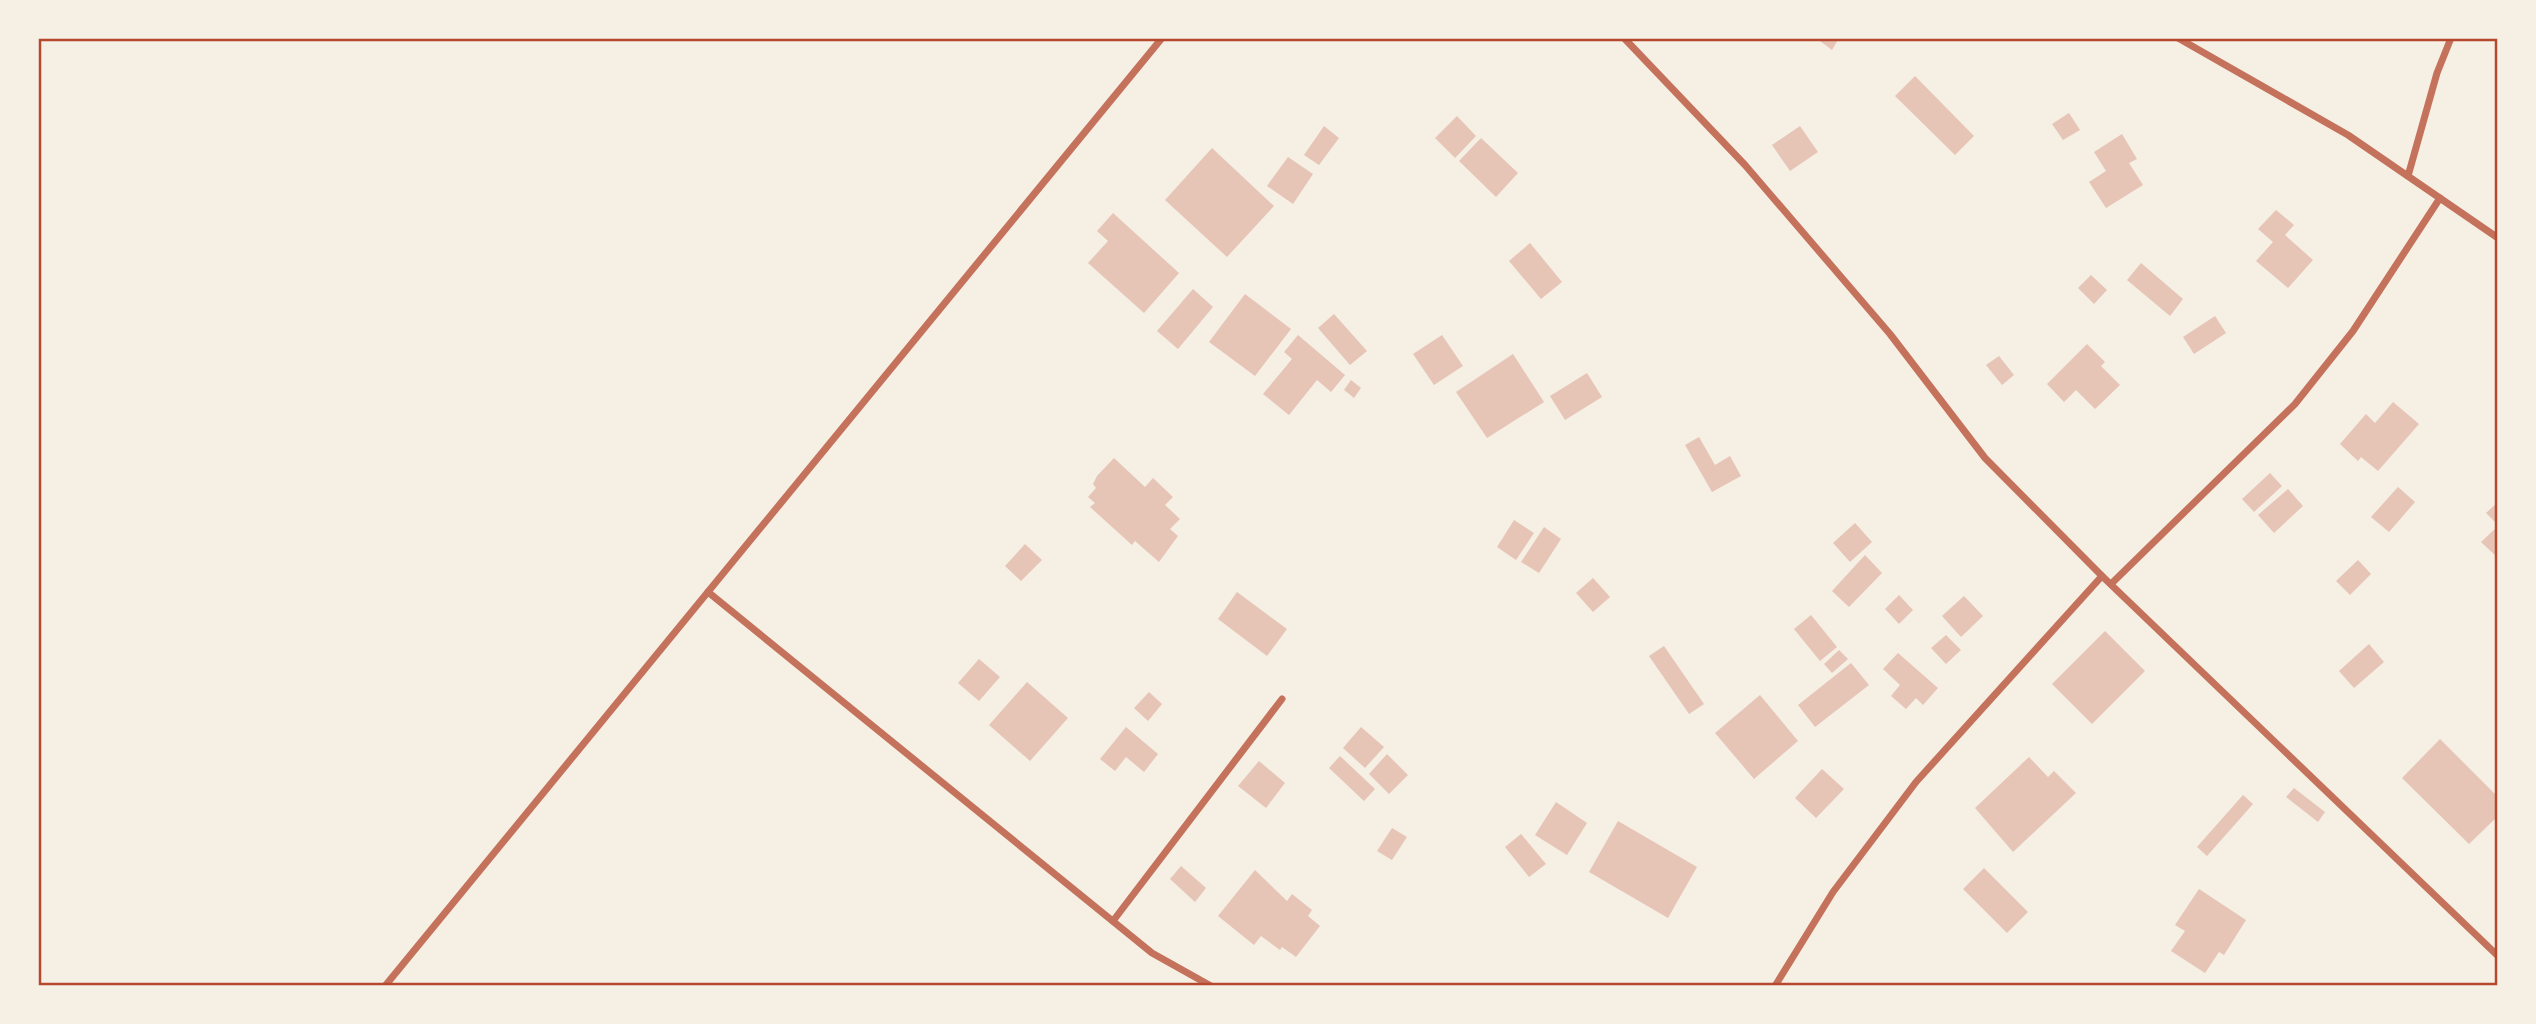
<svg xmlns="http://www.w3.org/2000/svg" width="2536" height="1024" font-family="'Golos Text',sans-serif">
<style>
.building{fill:#e6c5b7}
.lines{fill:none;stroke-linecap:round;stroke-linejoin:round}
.minor{stroke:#c5725c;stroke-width:7}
.neatline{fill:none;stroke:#b5482f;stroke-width:2.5}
</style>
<rect width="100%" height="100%" fill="#f6efe4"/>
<!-- building -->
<g class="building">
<path d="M1816,38H1839L1832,50Z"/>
<path d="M1915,76L1974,136L1955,155L1895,96Z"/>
<path d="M2069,113L2080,130L2063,140L2052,124Z"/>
<path d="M1457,116L1476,136L1455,158L1435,138Z"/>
<path d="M1324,126L1339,138L1319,165L1304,155Z"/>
<path d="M1800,126L1818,152L1790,171L1772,145Z"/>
<path d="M2122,134L2137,159L2129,163L2143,185L2106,208L2089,182L2106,171L2094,152Z"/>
<path d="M1481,138L1518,173L1496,197L1459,161Z"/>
<path d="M1212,148L1274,206L1227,257L1165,200Z"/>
<path d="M1288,157L1313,174L1293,204L1267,186Z"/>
<path d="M2276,210L2294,225L2285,235L2313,260L2288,288L2256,261L2273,242L2258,229Z"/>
<path d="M1113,213L1179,273L1144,313L1088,263L1108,241L1097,231Z"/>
<path d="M1530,243L1562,282L1541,299L1509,261Z"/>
<path d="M2141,263L2183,299L2170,316L2127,280Z"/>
<path d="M2091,275L2107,290L2094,304L2078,288Z"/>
<path d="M1193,289L1213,307L1178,349L1157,331Z"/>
<path d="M1245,294L1291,329L1255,376L1209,342Z"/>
<path d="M1334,314L1367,351L1350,365L1318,328Z"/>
<path d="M2215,316L2226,333L2194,354L2183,337Z"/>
<path d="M1298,335L1345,375L1331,392L1317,380L1289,415L1263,394L1292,359L1284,352Z"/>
<path d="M1442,335L1463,366L1434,385L1413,354Z"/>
<path d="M2087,344L2105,362L2101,366L2120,385L2095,409L2076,390L2064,402L2047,384Z"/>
<path d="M1513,354L1544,402L1487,438L1456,392Z"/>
<path d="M1999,356L2014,375L2002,385L1986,365Z"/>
<path d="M1587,373L1602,397L1565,420L1550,396Z"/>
<path d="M1351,380L1361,388L1354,398L1344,390Z"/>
<path d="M2393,402L2419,424L2378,471L2361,457L2358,461L2340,444L2366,414L2375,423Z"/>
<path d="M1699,437L1715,465L1730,456L1741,476L1712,492L1685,445Z"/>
<path d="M1114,458L1145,487L1153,478L1173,497L1165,505L1180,519L1170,529L1178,536L1159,562L1135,541L1132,545L1090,507L1095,503L1088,497L1096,488L1093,484L1097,476Z"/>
<path d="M2270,473L2282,486L2254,512L2242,499Z"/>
<path d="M2398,487L2415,502L2389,532L2371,517Z"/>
<path d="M2288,489L2303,506L2274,533L2258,515Z"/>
<path d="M2498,502V525L2486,513Z"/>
<path d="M1514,520L1534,533L1516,560L1497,547Z"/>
<path d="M1855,523L1872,542L1850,562L1833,543Z"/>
<path d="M2498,526V558L2481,542Z"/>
<path d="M1544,527L1561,539L1539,573L1521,562Z"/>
<path d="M1025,544L1042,560L1021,581L1005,566Z"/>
<path d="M1865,555L1882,573L1849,607L1832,591Z"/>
<path d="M2358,560L2371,574L2350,595L2336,581Z"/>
<path d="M1593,578L1610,597L1593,612L1576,593Z"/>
<path d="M1237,592L1287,629L1267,656L1218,619Z"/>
<path d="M1899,595L1913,610L1899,624L1885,609Z"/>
<path d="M1964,596L1983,616L1961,637L1942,616Z"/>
<path d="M1811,615L1837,647L1820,661L1794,629Z"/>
<path d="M2105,631L2145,671L2092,724L2052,684Z"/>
<path d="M1946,635L1961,650L1946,664L1931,648Z"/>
<path d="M2369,644L2384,662L2354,688L2339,671Z"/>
<path d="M1664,646L1704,704L1689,714L1649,656Z"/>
<path d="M1839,650L1848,659L1832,673L1824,664Z"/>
<path d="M1898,653L1938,688L1923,705L1916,698L1906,709L1891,696L1900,685L1883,669Z"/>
<path d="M979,659L1000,677L979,701L958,683Z"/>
<path d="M1851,663L1869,685L1815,727L1798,705Z"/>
<path d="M1027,682L1068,718L1030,761L989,725Z"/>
<path d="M1149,692L1162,704L1148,721L1134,708Z"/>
<path d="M1760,695L1798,741L1754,779L1715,733Z"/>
<path d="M1126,727L1158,754L1144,772L1126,757L1115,771L1100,759Z"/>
<path d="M1361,727L1384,747L1365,768L1343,748Z"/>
<path d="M2440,739L2498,797V816L2469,844L2402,778Z"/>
<path d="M1387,754L1408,775L1389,794L1369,774Z"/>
<path d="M1340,756L1375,789L1364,801L1329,768Z"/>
<path d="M2029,757L2048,777L2054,771L2076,793L2013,852L1975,808Z"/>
<path d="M1259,761L1285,783L1266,808L1238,786Z"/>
<path d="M1822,769L1844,789L1816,818L1795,798Z"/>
<path d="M2294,788L2325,812L2318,822L2286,797Z"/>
<path d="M2243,795L2253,804L2207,856L2197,847Z"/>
<path d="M1556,802L1587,823L1567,855L1535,835Z"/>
<path d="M1618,821L1697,867L1668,918L1589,872Z"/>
<path d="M1392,828L1407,837L1392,860L1377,851Z"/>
<path d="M1521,834L1546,864L1529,877L1505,847Z"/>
<path d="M1181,866L1206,888L1195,902L1170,879Z"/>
<path d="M1984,868L2028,912L2007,933L1963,889Z"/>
<path d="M1255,870L1287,901L1292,894L1312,910L1308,916L1320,926L1296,957L1282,947L1280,950L1261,936L1254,945L1218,916Z"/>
<path d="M2199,889L2246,920L2224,955L2219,952L2205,973L2171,951L2185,931L2175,925Z"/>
</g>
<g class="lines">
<!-- minor -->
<g class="minor">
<path d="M1624,38L1745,165L1890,334L1985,458L2102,576L2498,956"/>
<path d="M2178,38L2348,135L2498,238"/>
<path d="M2408,176L2437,73L2451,38"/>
<path d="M2111,584L2295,404L2353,331L2440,198"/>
<path d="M708,592L1152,953L1211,986"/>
<path d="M1113,921L1282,699"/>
<path d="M385,986L1162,38"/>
<path d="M1775,986L1833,892L1916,782L2102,576"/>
</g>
</g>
<!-- border -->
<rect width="2536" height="1024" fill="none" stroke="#f6efe4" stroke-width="80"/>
<rect x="40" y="40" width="2456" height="944" class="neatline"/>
</svg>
